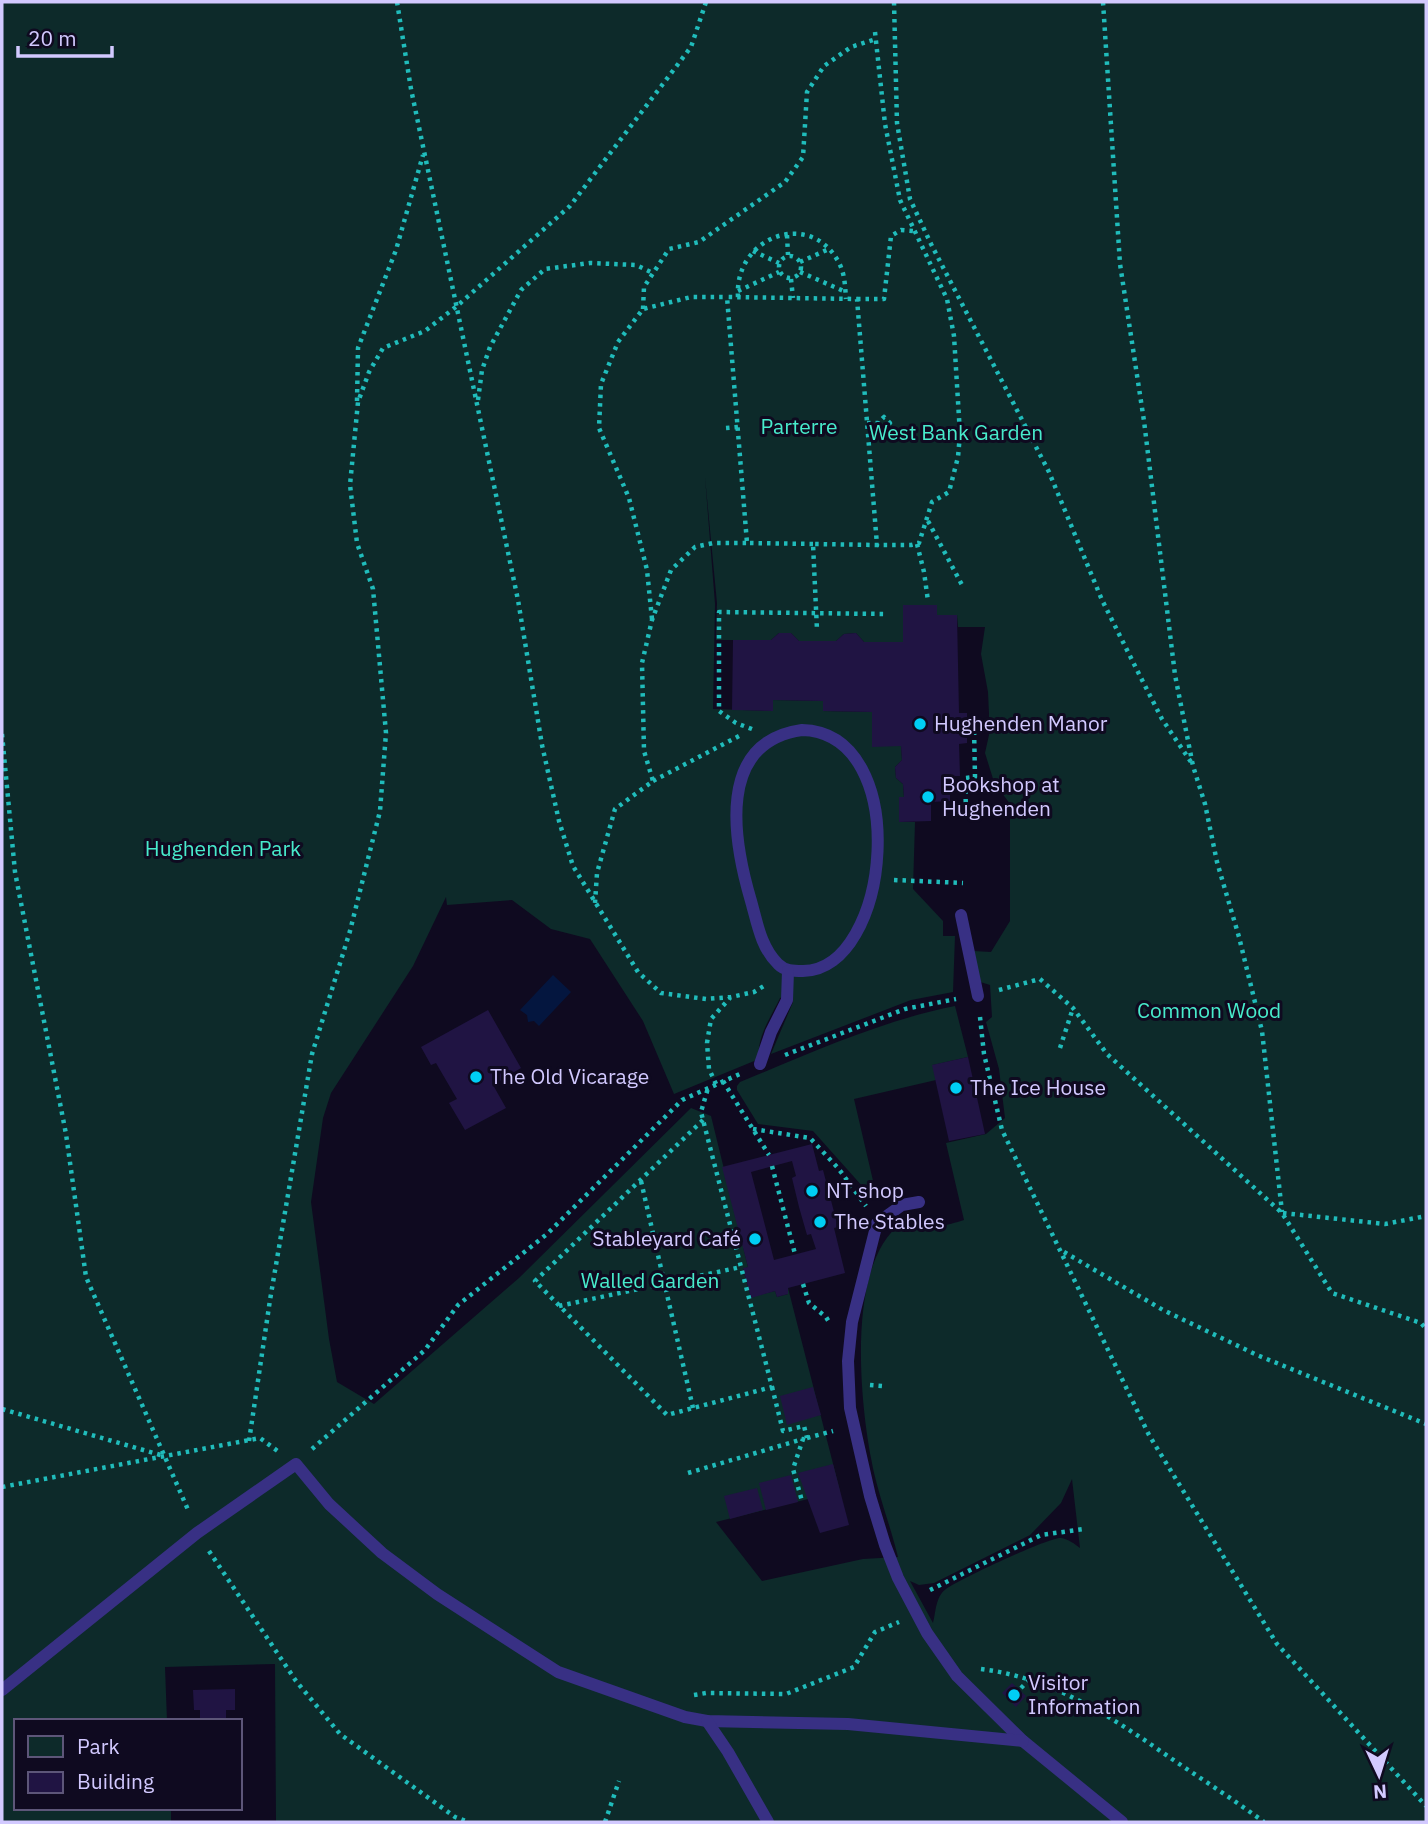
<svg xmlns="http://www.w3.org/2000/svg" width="1428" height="1824" font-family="'IBM Plex Sans',sans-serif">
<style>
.green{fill:#0d2a2a;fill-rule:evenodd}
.water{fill:#04163f}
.building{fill:#201443;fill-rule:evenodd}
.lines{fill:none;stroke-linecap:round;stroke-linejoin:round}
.path{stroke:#20bcbb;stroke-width:4.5;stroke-dasharray:3.5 5;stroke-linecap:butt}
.lane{stroke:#383084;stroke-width:12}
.poi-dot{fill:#00cef4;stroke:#0f0a20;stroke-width:2.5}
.labels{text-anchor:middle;stroke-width:6;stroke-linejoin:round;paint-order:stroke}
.park-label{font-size:21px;fill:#48ebcc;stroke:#0f0a20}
.poi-label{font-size:21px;fill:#d2c9ff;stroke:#0f0a20;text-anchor:start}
</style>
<rect width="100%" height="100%" fill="#0f0a20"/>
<!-- green -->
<g class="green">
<path d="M2,2H1426V1822H276L275,1664L165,1667L167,1721H16V1808H171V1822H2ZM705,477L717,603L716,640H771L779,633H791L799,641H836L844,634L856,633L864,642H903L904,605H936L937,615H957L958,627H985L981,654L988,692L989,714V735L985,753L994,782L1010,804V921L991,952L973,951L974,980L990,985L992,1017L986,1022L999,1069L1005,1118L986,1134L946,1143L964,1220C954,1223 943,1227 933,1225C922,1224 912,1216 902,1223C846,1262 860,1400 871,1458C877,1492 890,1524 898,1557L863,1559L762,1581L716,1522L840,1491L788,1288V1294L777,1297L775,1291L751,1297L743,1269L748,1267L711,1116L691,1108L519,1278L374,1404L337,1382L329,1339L311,1202L323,1118L331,1093L413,966L446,897L447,905L512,900L551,929L590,939L643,1021L674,1094L759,1059C756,1038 771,1017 780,998L793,994V1002L771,1054L911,1000L953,992L955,936H943V921L913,889L915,822H900L899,797H904L903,784L896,778L895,767L902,760L901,746H872V712L824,711L823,701L773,700L772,711L713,709L715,604ZM1072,1479L1080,1548C1075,1544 1068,1539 1061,1538C1049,1537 958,1580 946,1589C935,1597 936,1613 933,1623L910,1581L919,1585L934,1583L1030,1535L1061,1503Z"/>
<path d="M955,1006L968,1057L933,1065L936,1080L854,1099L874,1185L863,1187L813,1131L758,1124L737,1090V1086L740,1082C811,1053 880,1021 955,1006Z"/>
</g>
<!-- water -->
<path class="water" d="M553,975L571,992L539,1026L534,1021L528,1022L527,1015L520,1010Z"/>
<!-- building -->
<g class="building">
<path d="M903,605H937V615H957L959,713H967V743L959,744L960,776H950V801L931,802V821L899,822V797H904L903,784L896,778L895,767L902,760L901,746L872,747V712L823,711V701L773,700V711L732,710L733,640H771L779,633H791L799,641H836L844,634L856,633L864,642H903Z"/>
<path d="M488,1010L521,1068L493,1085L506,1108L465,1130L449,1103L457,1099L436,1063L431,1065L421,1047Z"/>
<path d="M968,1057L985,1134L949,1141L932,1065Z"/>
<path d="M812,1144L819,1171L823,1170L838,1227L834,1228L845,1273L788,1288V1294L777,1297L775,1291L751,1298L743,1268L748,1267L722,1167ZM792,1161L796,1176L792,1178L799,1207L807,1235L811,1234L816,1249L774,1260L751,1172Z"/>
<path d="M813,1387L821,1415L787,1425L780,1396Z"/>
<path d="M833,1464L849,1525L820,1533L798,1473Z"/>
<path d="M791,1475L798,1502L766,1510L759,1483Z"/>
<path d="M757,1488L763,1510L730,1519L724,1496Z"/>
<path d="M1012,1683L1026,1696L1016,1707L1002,1693Z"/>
<path d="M235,1689V1710H226V1721H200V1710H194L193,1690Z"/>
</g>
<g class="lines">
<!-- path -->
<g class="path">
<path d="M397,2L411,89L518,600L542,745L559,821L573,866L638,972L661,993L706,999L731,997L754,992L767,984"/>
<path d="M894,2L897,123L910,199L931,244L1049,472L1102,600L1140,676L1162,719L1191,762"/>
<path d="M1103,2L1120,264L1144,421L1175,675L1193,766L1205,804L1217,862L1239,937L1262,1031L1282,1212"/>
<path d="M875,32L885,124L900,200L947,299L954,336L960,434L958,457L949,492L932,502L919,543L911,545H877"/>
<path d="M787,235L788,255"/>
<path d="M753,251L779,263"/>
<circle cx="790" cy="267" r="11"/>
<path d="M800,262L829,249"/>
<path d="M800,272L846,292"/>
<path d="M791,279L793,298"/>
<path d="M738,291L779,272"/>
<path d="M738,297C734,237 809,209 838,261C845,273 845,286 846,299"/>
<path d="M857,299H884L891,236L901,230L913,231"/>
<path d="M643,309L644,287L669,249L699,242L785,182L803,157L807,92L824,66L851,47L876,39"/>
<path d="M478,400L482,370L490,347L521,290L545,269L590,263L636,265L653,273"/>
<path d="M357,401L358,348L396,250L423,155"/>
<path d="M867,423H878L884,428L890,423L884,417L878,423"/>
<path d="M726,428L738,427"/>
<path d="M928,521L962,585"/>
<path d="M813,544L747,543L727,297L857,299L877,545L813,544L817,630"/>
<path d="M917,544L924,572L928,601"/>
<path d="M652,619L647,570L629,498L599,428L601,384L618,342L643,309L691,297H727"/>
<path d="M752,729L736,723L719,711V612L885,614"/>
<path d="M2,734L15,872L66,1134L86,1277L189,1512"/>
<path d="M653,781L739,736"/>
<path d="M966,811L965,778L975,777L974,727"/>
<path d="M894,880L963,883"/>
<path d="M595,903L597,873L615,809L653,781L644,751L642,663L652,620L671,570L695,547L713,543H747"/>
<path d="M999,990L1040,979L1073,1008L1107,1054L1282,1213L1332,1293L1421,1323L1426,1329"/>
<path d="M980,1017L984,1054L1002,1130L1149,1435L1277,1644L1426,1806"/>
<path d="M1060,1048L1073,1008"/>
<path d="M785,1055L905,1009L956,999"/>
<path d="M723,1081L769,1155"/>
<path d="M716,1084L709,1069L707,1043L711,1019L730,998"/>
<path d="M703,1120L535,1281L667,1415L772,1387L703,1120L701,1112L708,1088"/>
<path d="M753,1129L810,1138L838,1168L866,1206"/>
<path d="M772,1166L795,1254"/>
<path d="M641,1181L693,1408"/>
<path d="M1283,1213L1385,1224L1426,1216"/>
<path d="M1064,1252L1163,1310L1257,1355L1426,1424"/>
<path d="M803,1284L809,1303L826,1317L829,1322"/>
<path d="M559,1306L741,1267"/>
<path d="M870,1385L883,1386"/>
<path d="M772,1387L783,1431L804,1426L807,1438"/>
<path d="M2,1409L164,1456"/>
<path d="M807,1438L833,1431"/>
<path d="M249,1441L270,1300L312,1054L350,931L380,811L386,733L373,589L357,543L350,485L358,402L369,372L383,348L425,331L457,306L570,206L691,47L706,2"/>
<path d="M312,1449L425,1350L458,1305L547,1234L682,1100L742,1073"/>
<path d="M688,1473L803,1439L793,1469L802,1501"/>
<path d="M2,1487L260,1438L279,1452"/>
<path d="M209,1551L296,1681L340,1734L455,1817L468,1822"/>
<path d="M930,1590L1041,1535L1084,1529"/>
<path d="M981,1669C1054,1678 1113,1718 1172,1759C1203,1780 1234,1800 1264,1822"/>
<path d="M1021,1688L1030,1679"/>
<path d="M694,1695L706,1693L786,1694L854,1667L875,1632L899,1622"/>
<path d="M605,1822L619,1781"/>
</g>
<!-- lane -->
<g class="lane">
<path d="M802,730C914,733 891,971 803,971C793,971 785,971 778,964C761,948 757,922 751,901C733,840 716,742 802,730Z"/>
<path d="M961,915L978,996"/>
<path d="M760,1064L771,1032L787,1000L788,971"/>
<path d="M919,1202L902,1205L877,1223L852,1322L848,1361L850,1408L870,1496L885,1545L898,1578L927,1633L957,1676L1023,1741L1122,1822"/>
<path d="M2,1690L197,1533L296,1464L329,1504L382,1553L437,1594L558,1672L685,1717L707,1721L848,1724L1023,1741"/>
<path d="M707,1721L728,1752L768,1822"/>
</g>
</g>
<!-- markers -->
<g class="poi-dot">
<circle cx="920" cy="724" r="7"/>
<circle cx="928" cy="797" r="7"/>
<circle cx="476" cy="1077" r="7"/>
<circle cx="956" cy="1088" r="7"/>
<circle cx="812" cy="1191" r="7"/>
<circle cx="820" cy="1222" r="7"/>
<circle cx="755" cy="1239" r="7"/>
<circle cx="1014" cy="1695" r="7"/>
</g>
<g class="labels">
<!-- park labels -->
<g class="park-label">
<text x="799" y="434">Parterre</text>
<text x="956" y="440">West Bank Garden</text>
<text x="223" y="856">Hughenden Park</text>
<text x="1209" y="1018">Common Wood</text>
<text x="650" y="1288">Walled Garden</text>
</g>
<!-- poi labels -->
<g class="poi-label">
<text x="934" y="731">Hughenden Manor</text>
<text x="942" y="792">Bookshop at<tspan x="942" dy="24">Hughenden</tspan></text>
<text x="490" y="1084">The Old Vicarage</text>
<text x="970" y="1095">The Ice House</text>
<text x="826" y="1198">NT shop</text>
<text x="834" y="1229">The Stables</text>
<text x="741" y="1246" text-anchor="end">Stableyard Café</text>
<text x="1028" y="1690">Visitor<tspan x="1028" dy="24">Information</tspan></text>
</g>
</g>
<!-- border -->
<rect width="1428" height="1824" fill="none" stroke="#d2c9ff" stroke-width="7"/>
<!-- legend -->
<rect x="14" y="1719" width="228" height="91" fill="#0f0a20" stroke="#5d5679" stroke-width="2"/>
<rect x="28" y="1736" width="35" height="21" fill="#0d2a2a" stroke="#5d5679" stroke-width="2"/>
<text x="77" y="1754" font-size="21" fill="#d2c9ff">Park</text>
<rect x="28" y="1772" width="35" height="21" fill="#201443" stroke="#5d5679" stroke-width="2"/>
<text x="77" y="1789" font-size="21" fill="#d2c9ff">Building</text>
<!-- north arrow -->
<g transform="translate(1379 1775) rotate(176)" stroke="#0f0a20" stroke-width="5" paint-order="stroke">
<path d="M0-5L12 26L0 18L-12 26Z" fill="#d2c9ff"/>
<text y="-10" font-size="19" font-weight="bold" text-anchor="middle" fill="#d2c9ff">N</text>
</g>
<!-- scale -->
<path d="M18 46v10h94v-10" fill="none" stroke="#d2c9ff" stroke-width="3.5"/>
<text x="28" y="46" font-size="21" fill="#d2c9ff" stroke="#0f0a20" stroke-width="5" paint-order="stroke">20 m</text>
</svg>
